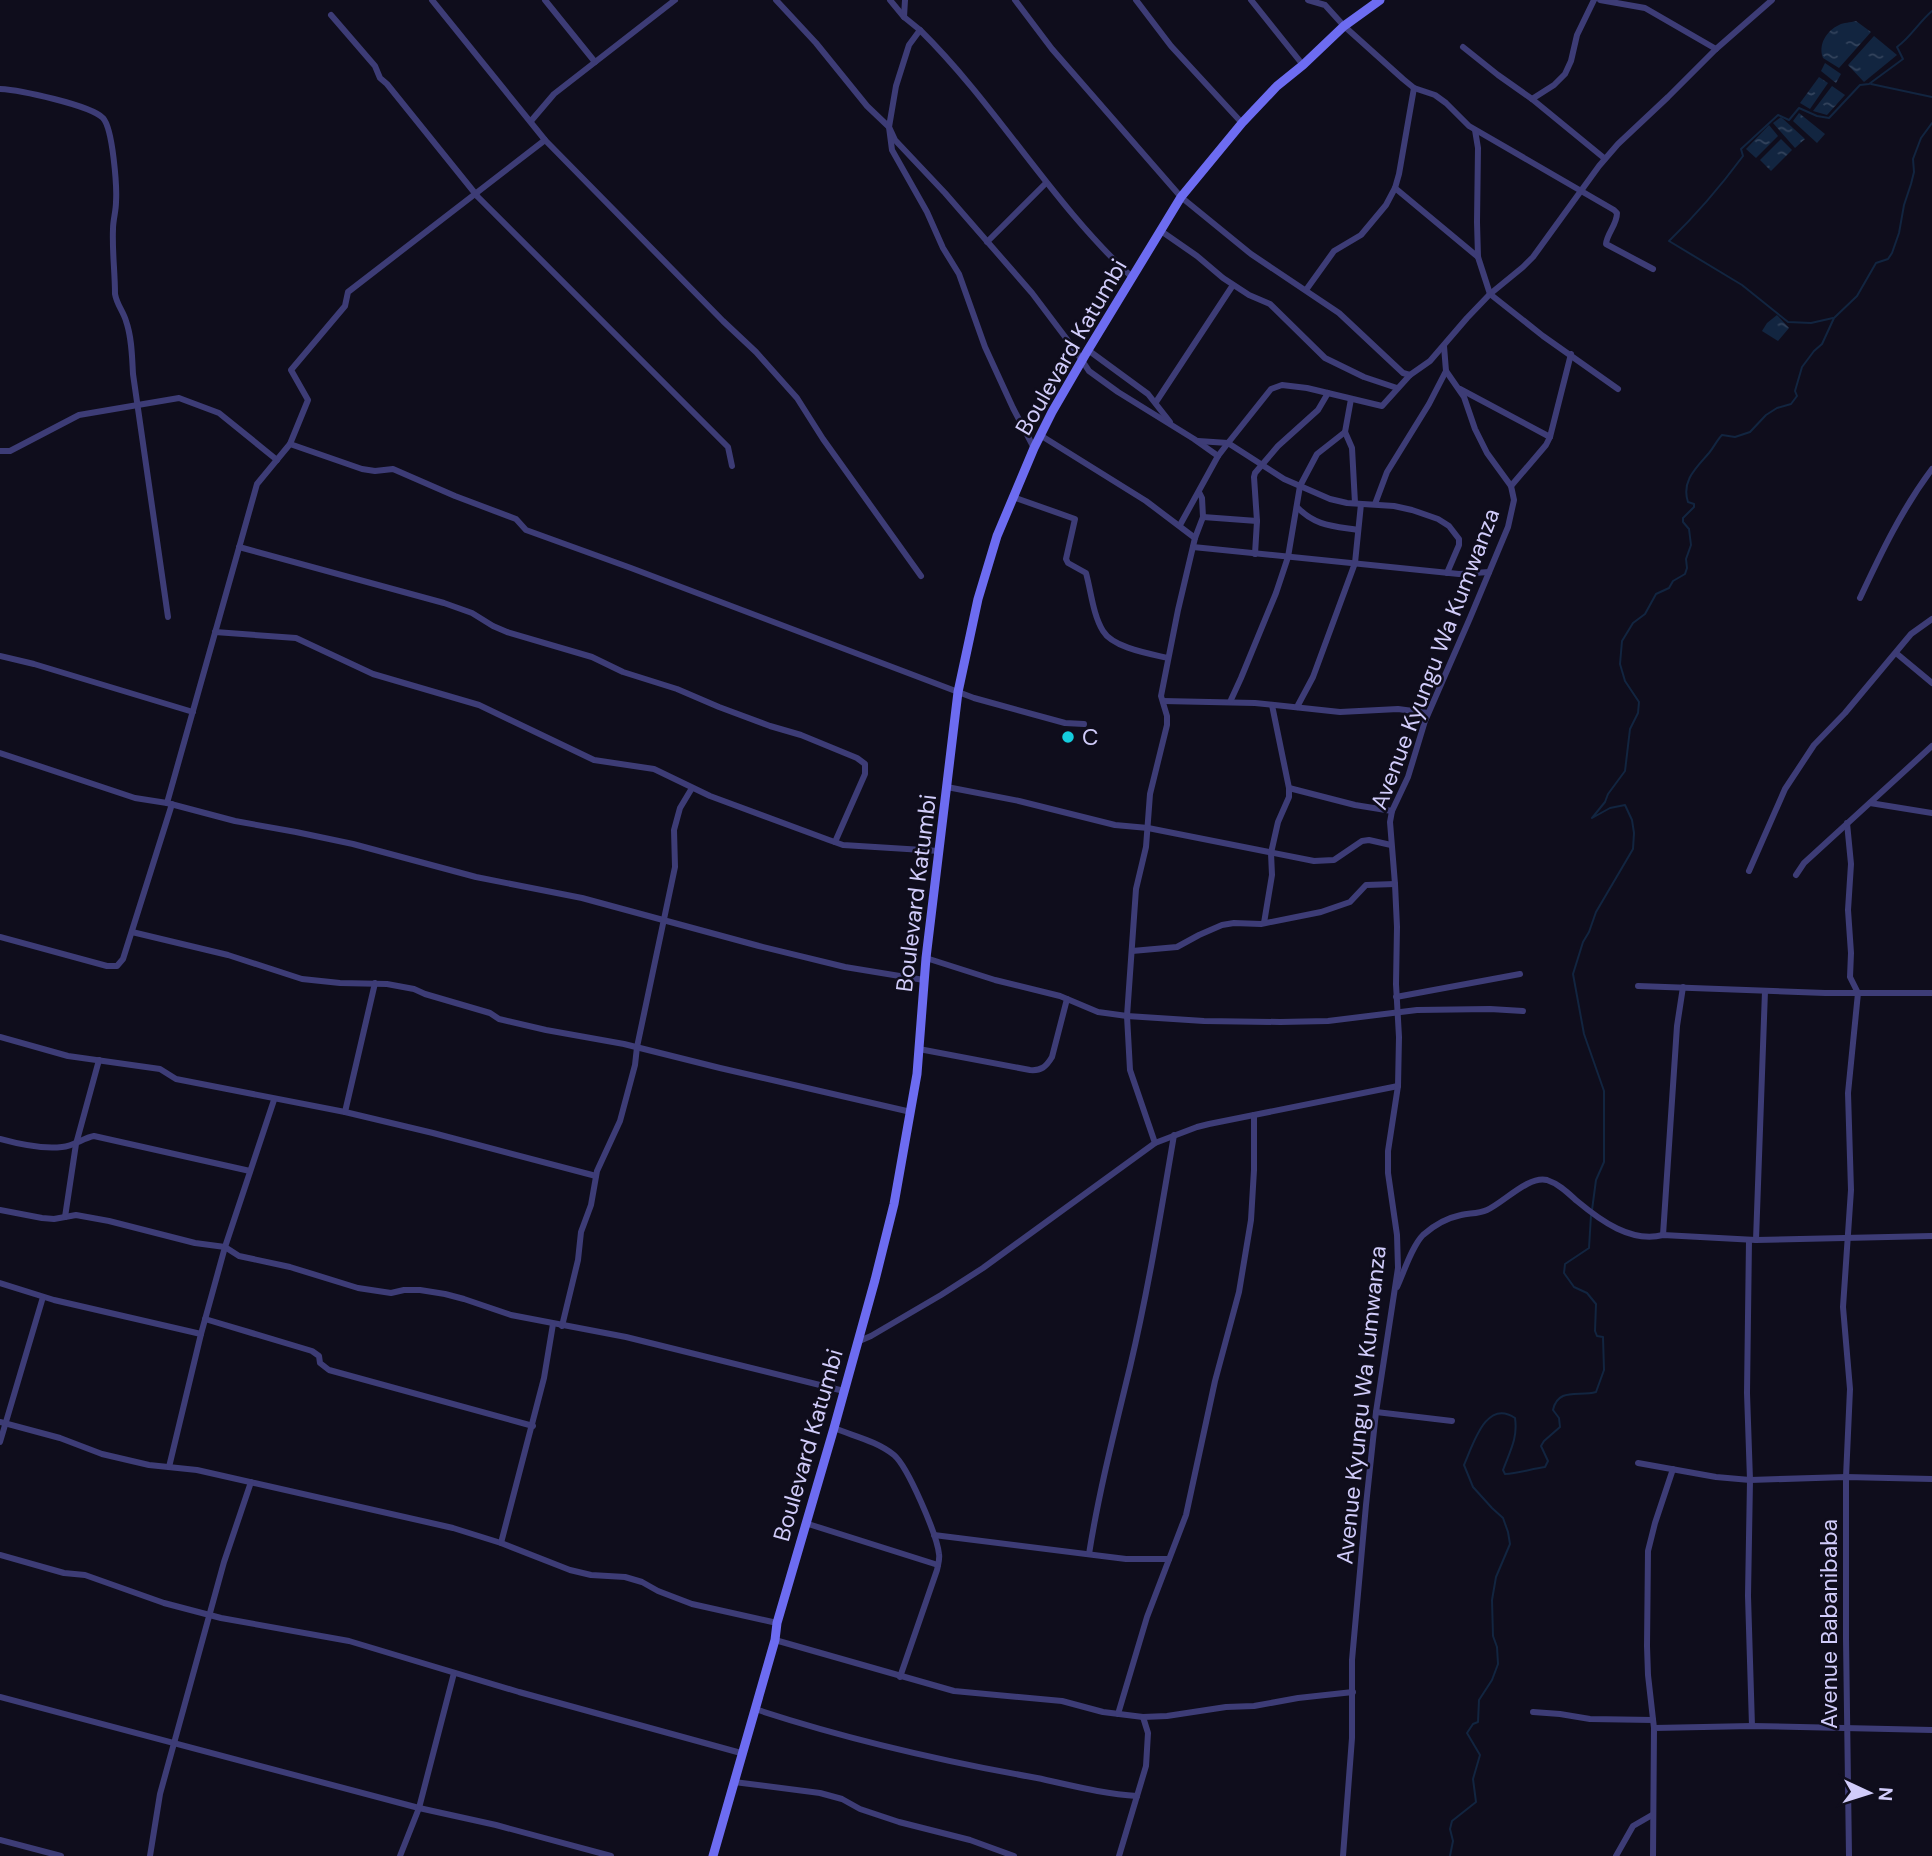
<svg xmlns="http://www.w3.org/2000/svg" width="1932" height="1856" font-family="'DM Sans',sans-serif">
<style>
.water{fill:url(#water-ripples)}
.lines{fill:none;stroke-linecap:round;stroke-linejoin:round}
.stream{stroke:#122540;stroke-width:2}
.street{stroke:#3d3c76;stroke-width:6}
.secondary{stroke:#6d6cf1;stroke-width:9}
.poi-dot{fill:#15cdde;stroke:#0f0d1c;stroke-width:2.5}
.labels{text-anchor:middle;stroke-width:5;stroke-linejoin:round;paint-order:stroke}
.street-label{font-size:23px;fill:#d1ccfa;stroke:#0f0d1c}
.poi-label{font-size:23px;fill:#d1ccfa;stroke:#0f0d1c;text-anchor:start}
</style>
<defs>
<pattern id="water-ripples" width="26" height="14" patternUnits="userSpaceOnUse" patternTransform="scale(1.75)"><rect width="26" height="14" fill="#122540"/><path d="M2 4q2-2 4 0t4 0M15 11q2-2 4 0t4 0" fill="none" stroke="#33435c"/></pattern>
</defs>
<rect width="100%" height="100%" fill="#0f0d1c"/>
<!-- water -->
<g class="water">
<path d="M1856,21L1871,32L1839,68L1823,58C1818,45 1826,31 1839,25C1844,22 1850,23 1856,21Z"/>
<path d="M1874,36L1897,55L1864,82L1848,65Z"/>
<path d="M1825,63L1841,74L1836,83L1821,71Z"/>
<path d="M1819,77L1828,83L1810,109L1800,103Z"/>
<path d="M1832,86L1845,95L1827,115L1813,111Z"/>
<path d="M1799,113L1825,134L1817,143L1793,121Z"/>
<path d="M1781,117L1805,139L1795,148L1773,123Z"/>
<path d="M1769,125L1778,136L1756,158L1746,149Z"/>
<path d="M1781,139L1792,150L1771,171L1760,160Z"/>
<path d="M1777,315L1789,328L1778,341L1762,331L1767,323Z"/>
</g>
<g class="lines">
<!-- stream -->
<g class="stream">
<path d="M1871,84L1932,97"/>
<path d="M1833,318L1811,323L1788,322L1742,285L1669,241C1697,214 1720,187 1743,156L1741,149L1778,115L1789,120L1799,108L1817,116L1829,118L1860,85L1869,84L1903,59L1897,47C1911,37 1919,22 1932,11"/>
<path d="M1592,1210L1596,1180L1604,1162V1091L1584,1034L1573,974L1583,942L1589,932L1596,912L1633,849L1634,833L1632,820L1625,805L1610,808L1592,818L1605,802L1608,794L1625,771L1630,729L1638,713L1639,702L1625,681L1620,664L1622,641L1633,623L1645,614L1656,594L1669,588L1673,581L1685,574L1687,568L1686,559L1691,545L1689,529L1683,522V518L1694,507V504L1688,502C1681,481 1696,468 1709,453C1714,447 1717,440 1722,435L1735,437L1750,432L1766,415L1777,408L1791,404L1797,396L1795,391L1802,367L1814,351L1822,344L1834,318L1857,296L1876,263L1888,259L1892,253L1899,233L1904,205L1911,184L1914,172L1913,159L1921,138L1932,123"/>
<path d="M1450,1856L1453,1841L1450,1829L1452,1821L1476,1802L1473,1779L1480,1755L1467,1733L1473,1724L1478,1722L1479,1700L1492,1680L1498,1664L1497,1647L1493,1636L1492,1600L1496,1577L1510,1544L1508,1532L1503,1518L1492,1508L1473,1487L1464,1465C1473,1445 1486,1398 1515,1418C1518,1438 1510,1451 1503,1470L1505,1474C1519,1473 1531,1469 1545,1467L1548,1461L1541,1446L1544,1441L1560,1427L1559,1418L1553,1410C1558,1387 1579,1397 1596,1392L1604,1370L1603,1337L1597,1336L1595,1331L1596,1304L1587,1293L1574,1287L1564,1273L1565,1264L1589,1248L1591,1215"/>
</g>
<!-- street -->
<g class="street">
<path d="M432,0L545,140L723,321L756,352L797,398L823,439L921,576"/>
<path d="M545,0L595,62"/>
<path d="M776,0L816,43L867,106L889,127L895,140L945,193L1032,293L1075,350L1089,371L1118,392L1194,439L1218,456"/>
<path d="M890,0L904,17"/>
<path d="M905,0L904,17L920,30L909,45L896,86L889,127L892,150L927,212L943,248L959,274L985,347L1013,408L1034,448"/>
<path d="M1015,0L1052,49L1181,197L1251,254L1339,313L1403,373L1410,375"/>
<path d="M1136,0L1171,46L1242,123"/>
<path d="M1251,0L1303,65"/>
<path d="M1308,0L1325,5L1344,26L1403,79L1414,88L1435,95L1446,103L1469,126L1614,210L1617,213C1617,225 1607,233 1606,244L1653,269"/>
<path d="M1600,0L1645,8L1716,49"/>
<path d="M331,15L375,66L380,78L387,84L478,197L728,447L732,466"/>
<path d="M920,30C998,107 1052,204 1133,278"/>
<path d="M1463,47L1498,75L1532,99L1604,158"/>
<path d="M0,89C20,90 90,105 103,118C113,129 117,187 116,202C116,211 113,220 113,229C112,251 115,272 115,294C117,305 123,311 126,321C132,338 132,357 133,374L168,617"/>
<path d="M1532,99L1554,85L1565,74L1571,61L1577,35L1594,0"/>
<path d="M531,121L554,94L675,0"/>
<path d="M1475,130L1478,148L1477,222L1478,257L1490,294L1543,336L1618,389"/>
<path d="M1395,188L1478,257"/>
<path d="M1161,231L1197,256L1223,278L1249,295L1270,304L1325,358L1364,377L1397,388"/>
<path d="M987,242L1046,183"/>
<path d="M1306,290L1334,251L1361,235L1386,205L1395,188L1399,174L1414,88"/>
<path d="M1088,350L1148,394L1170,422"/>
<path d="M1460,389L1550,437"/>
<path d="M1156,402L1233,285"/>
<path d="M1345,432L1352,448L1355,503"/>
<path d="M1040,435L1146,501L1195,538"/>
<path d="M1198,441L1228,443L1271,389L1282,385L1307,388L1382,406L1410,375L1430,361L1467,318L1490,294L1523,267L1533,257L1599,166L1618,144L1668,97L1716,49L1772,0"/>
<path d="M290,444L362,469L375,471L393,469L455,496L516,519L526,530L631,568L974,698L1065,723L1084,724"/>
<path d="M0,451H10L79,415L179,398L219,413L277,460"/>
<path d="M1511,486L1546,445L1550,437L1571,354"/>
<path d="M1013,497L1075,519L1066,559L1068,563L1086,573C1091,591 1093,615 1103,631C1113,648 1151,654 1168,658"/>
<path d="M1375,504L1387,472L1429,404L1446,371"/>
<path d="M1297,507C1315,526 1333,526 1358,530"/>
<path d="M1203,517L1257,521"/>
<path d="M1180,525L1218,456L1228,443L1284,479L1330,499L1347,503L1394,506L1412,510L1438,519L1449,526L1459,539V545L1447,573"/>
<path d="M239,547L444,603L472,613L493,626L507,632L592,657L623,672L677,689L719,707L770,726L801,735L857,758L865,764V774L835,842"/>
<path d="M1193,547L1459,574L1489,572"/>
<path d="M1255,554L1257,521L1254,477L1255,473L1278,446L1318,410L1328,393"/>
<path d="M1860,598C1881,553 1902,509 1932,469"/>
<path d="M215,632L296,638L373,674L479,705L594,760L654,769L710,796L829,840L843,845L939,851"/>
<path d="M1896,653L1932,683"/>
<path d="M0,656L34,664L193,712"/>
<path d="M1163,701L1255,703L1340,712L1398,709L1428,713"/>
<path d="M1230,702L1241,678L1276,593L1288,557L1300,486L1317,454L1345,432L1351,399"/>
<path d="M1297,707L1313,677L1355,563L1361,504"/>
<path d="M0,753L135,798L167,803L235,821L296,832L353,844L476,877L582,898L759,946L845,967L924,980"/>
<path d="M947,787L1019,801L1115,825L1148,828L1314,861L1334,860L1362,841L1369,840L1391,845"/>
<path d="M1289,788L1355,805L1392,811"/>
<path d="M167,803L257,484L290,444L308,400L291,370L345,306L348,292L545,140"/>
<path d="M1870,803L1932,813"/>
<path d="M1847,823L1851,864L1848,910L1851,953L1850,977L1858,993L1848,1093L1851,1190L1843,1307L1850,1389L1846,1477V1639L1849,1856"/>
<path d="M1749,871L1785,789L1814,745L1845,713L1911,634L1932,619"/>
<path d="M1796,875L1804,863L1932,746"/>
<path d="M1264,923L1272,875L1271,853L1278,822L1289,797V788L1272,705"/>
<path d="M132,932L228,955L302,979L340,983L387,984L414,989L425,994L490,1013L499,1019L546,1030L624,1044L720,1068L911,1112"/>
<path d="M0,937L107,966H117L123,959L172,804"/>
<path d="M1132,951L1177,947L1199,935L1222,925L1234,923L1261,924L1321,912L1350,902L1366,885L1395,884"/>
<path d="M926,958L995,980L1060,996L1098,1012L1127,1016L1204,1021L1280,1022L1328,1021L1417,1010L1490,1009L1523,1011"/>
<path d="M1638,986L1825,993H1932"/>
<path d="M1396,997L1520,974"/>
<path d="M0,1037L68,1056L160,1069L176,1079L345,1112L433,1133L596,1176"/>
<path d="M919,1049L1030,1070C1041,1071 1046,1067 1052,1057L1067,999"/>
<path d="M345,1112L375,983"/>
<path d="M0,1139C18,1144 44,1149 62,1147C74,1146 83,1138 94,1136L250,1171"/>
<path d="M1155,1143L1130,1070L1127,1016L1136,889L1146,847L1150,794L1167,725V716L1161,696L1178,610L1195,538L1203,517L1202,498L1199,492"/>
<path d="M0,1210L42,1218L54,1219L76,1215L109,1221L195,1243L225,1247L239,1256L290,1267L358,1288L391,1293L404,1290H420L445,1294L464,1299L511,1315L626,1337L844,1391"/>
<path d="M65,1217L76,1144L99,1060"/>
<path d="M1663,1235L1677,1026L1683,987"/>
<path d="M1749,1240L1747,1393L1750,1480L1748,1596L1752,1726"/>
<path d="M1756,1240L1765,991"/>
<path d="M0,1283L54,1300L201,1334"/>
<path d="M1397,1287C1404,1272 1412,1246 1423,1235C1433,1226 1447,1218 1461,1215C1469,1213 1478,1214 1487,1210C1503,1203 1529,1175 1547,1180C1559,1184 1568,1193 1577,1201C1601,1221 1631,1243 1663,1235L1756,1240L1932,1236"/>
<path d="M205,1319L312,1351L319,1356L320,1363L329,1370L533,1426"/>
<path d="M562,1326L578,1260L581,1232L591,1205L597,1171L620,1121L635,1065L637,1047L675,867L674,830L680,808L692,788"/>
<path d="M857,1342L871,1336L941,1295L983,1268L1155,1143L1197,1127L1209,1124L1398,1086"/>
<path d="M1376,1412L1452,1421"/>
<path d="M0,1422L60,1438L102,1454L149,1465L197,1470L453,1528L501,1543L570,1570L591,1575L625,1577L642,1582L658,1591L692,1604L777,1623"/>
<path d="M834,1428C853,1436 877,1441 894,1455C908,1467 937,1535 939,1554C940,1559 938,1565 937,1570L900,1677"/>
<path d="M0,1442L43,1297"/>
<path d="M1638,1463L1716,1477L1750,1480L1846,1477L1932,1479"/>
<path d="M169,1467L201,1334L225,1247L274,1100"/>
<path d="M805,1523L938,1565"/>
<path d="M934,1535L1126,1559H1169"/>
<path d="M501,1543L544,1378L553,1324"/>
<path d="M1089,1554C1099,1491 1115,1429 1130,1367C1148,1291 1161,1212 1174,1135"/>
<path d="M0,1555L64,1573L85,1575L164,1603L221,1618L349,1641L519,1692L741,1753"/>
<path d="M775,1640L954,1691L1062,1701L1103,1712L1143,1717L1167,1716L1226,1707L1254,1706L1298,1698L1353,1692"/>
<path d="M0,1697L419,1808L496,1825L611,1856"/>
<path d="M755,1709C846,1739 942,1761 1037,1778C1070,1785 1103,1794 1137,1796"/>
<path d="M1533,1712L1560,1714L1590,1719L1653,1720"/>
<path d="M1118,1714L1147,1617L1186,1515L1215,1381L1239,1292L1251,1220L1254,1170V1115"/>
<path d="M1654,1728L1648,1675L1647,1646L1648,1551L1655,1523L1673,1469"/>
<path d="M734,1782L820,1793L842,1799L860,1809L899,1822L970,1840L1014,1856"/>
<path d="M0,1840L61,1856"/>
<path d="M150,1856L160,1794L224,1562L251,1482"/>
<path d="M400,1856L419,1808L454,1673"/>
<path d="M1119,1856L1146,1766L1148,1733L1143,1717"/>
<path d="M1343,1856L1352,1738V1660L1366,1505L1376,1412L1398,1268L1397,1235L1388,1173V1151L1398,1086L1399,1037L1396,984L1397,927L1395,884L1390,822L1392,811L1408,777L1425,721L1470,618L1508,527L1514,500L1511,486L1487,453L1475,429L1464,397L1446,371L1444,346"/>
<path d="M1616,1856L1633,1826L1652,1815"/>
<path d="M1653,1856L1654,1728L1752,1726L1932,1730"/>
</g>
<!-- secondary -->
<path class="secondary" d="M713,1856L775,1640L777,1623L834,1428L875,1280L894,1204L917,1074L926,958L958,692L978,599L997,536L1034,448L1052,412L1088,350L1181,197L1242,123L1277,86L1303,65L1344,26L1380,0"/>
</g>
<!-- markers -->
<circle class="poi-dot" cx="1068" cy="737" r="7"/>
<g class="labels">
<!-- street labels -->
<g class="street-label">
<text transform="translate(1071 347) rotate(-60)" y="8">Boulevard Katumbi</text>
<text transform="translate(1435 659) rotate(-69)" y="8">Avenue Kyungu Wa Kumwanza</text>
<text transform="translate(916 893) rotate(-83)" y="8">Boulevard Katumbi</text>
<text transform="translate(1361 1405) rotate(-84)" y="8">Avenue Kyungu Wa Kumwanza</text>
<text transform="translate(808 1445) rotate(-74)" y="8">Boulevard Katumbi</text>
<text transform="translate(1829 1624) rotate(-90)" y="8">Avenue Babanibaba</text>
</g>
<!-- poi labels -->
<g class="poi-label">
<text x="1082" y="745">C</text>
</g>
</g>
<!-- north arrow -->
<g transform="translate(1869 1793) rotate(94)" stroke="#0f0d1c" stroke-width="5" paint-order="stroke">
<path d="M0-5L12 26L0 18L-12 26Z" fill="#d1ccfa"/>
<text y="-10" font-size="19" font-weight="bold" text-anchor="middle" fill="#d1ccfa">N</text>
</g>
</svg>
